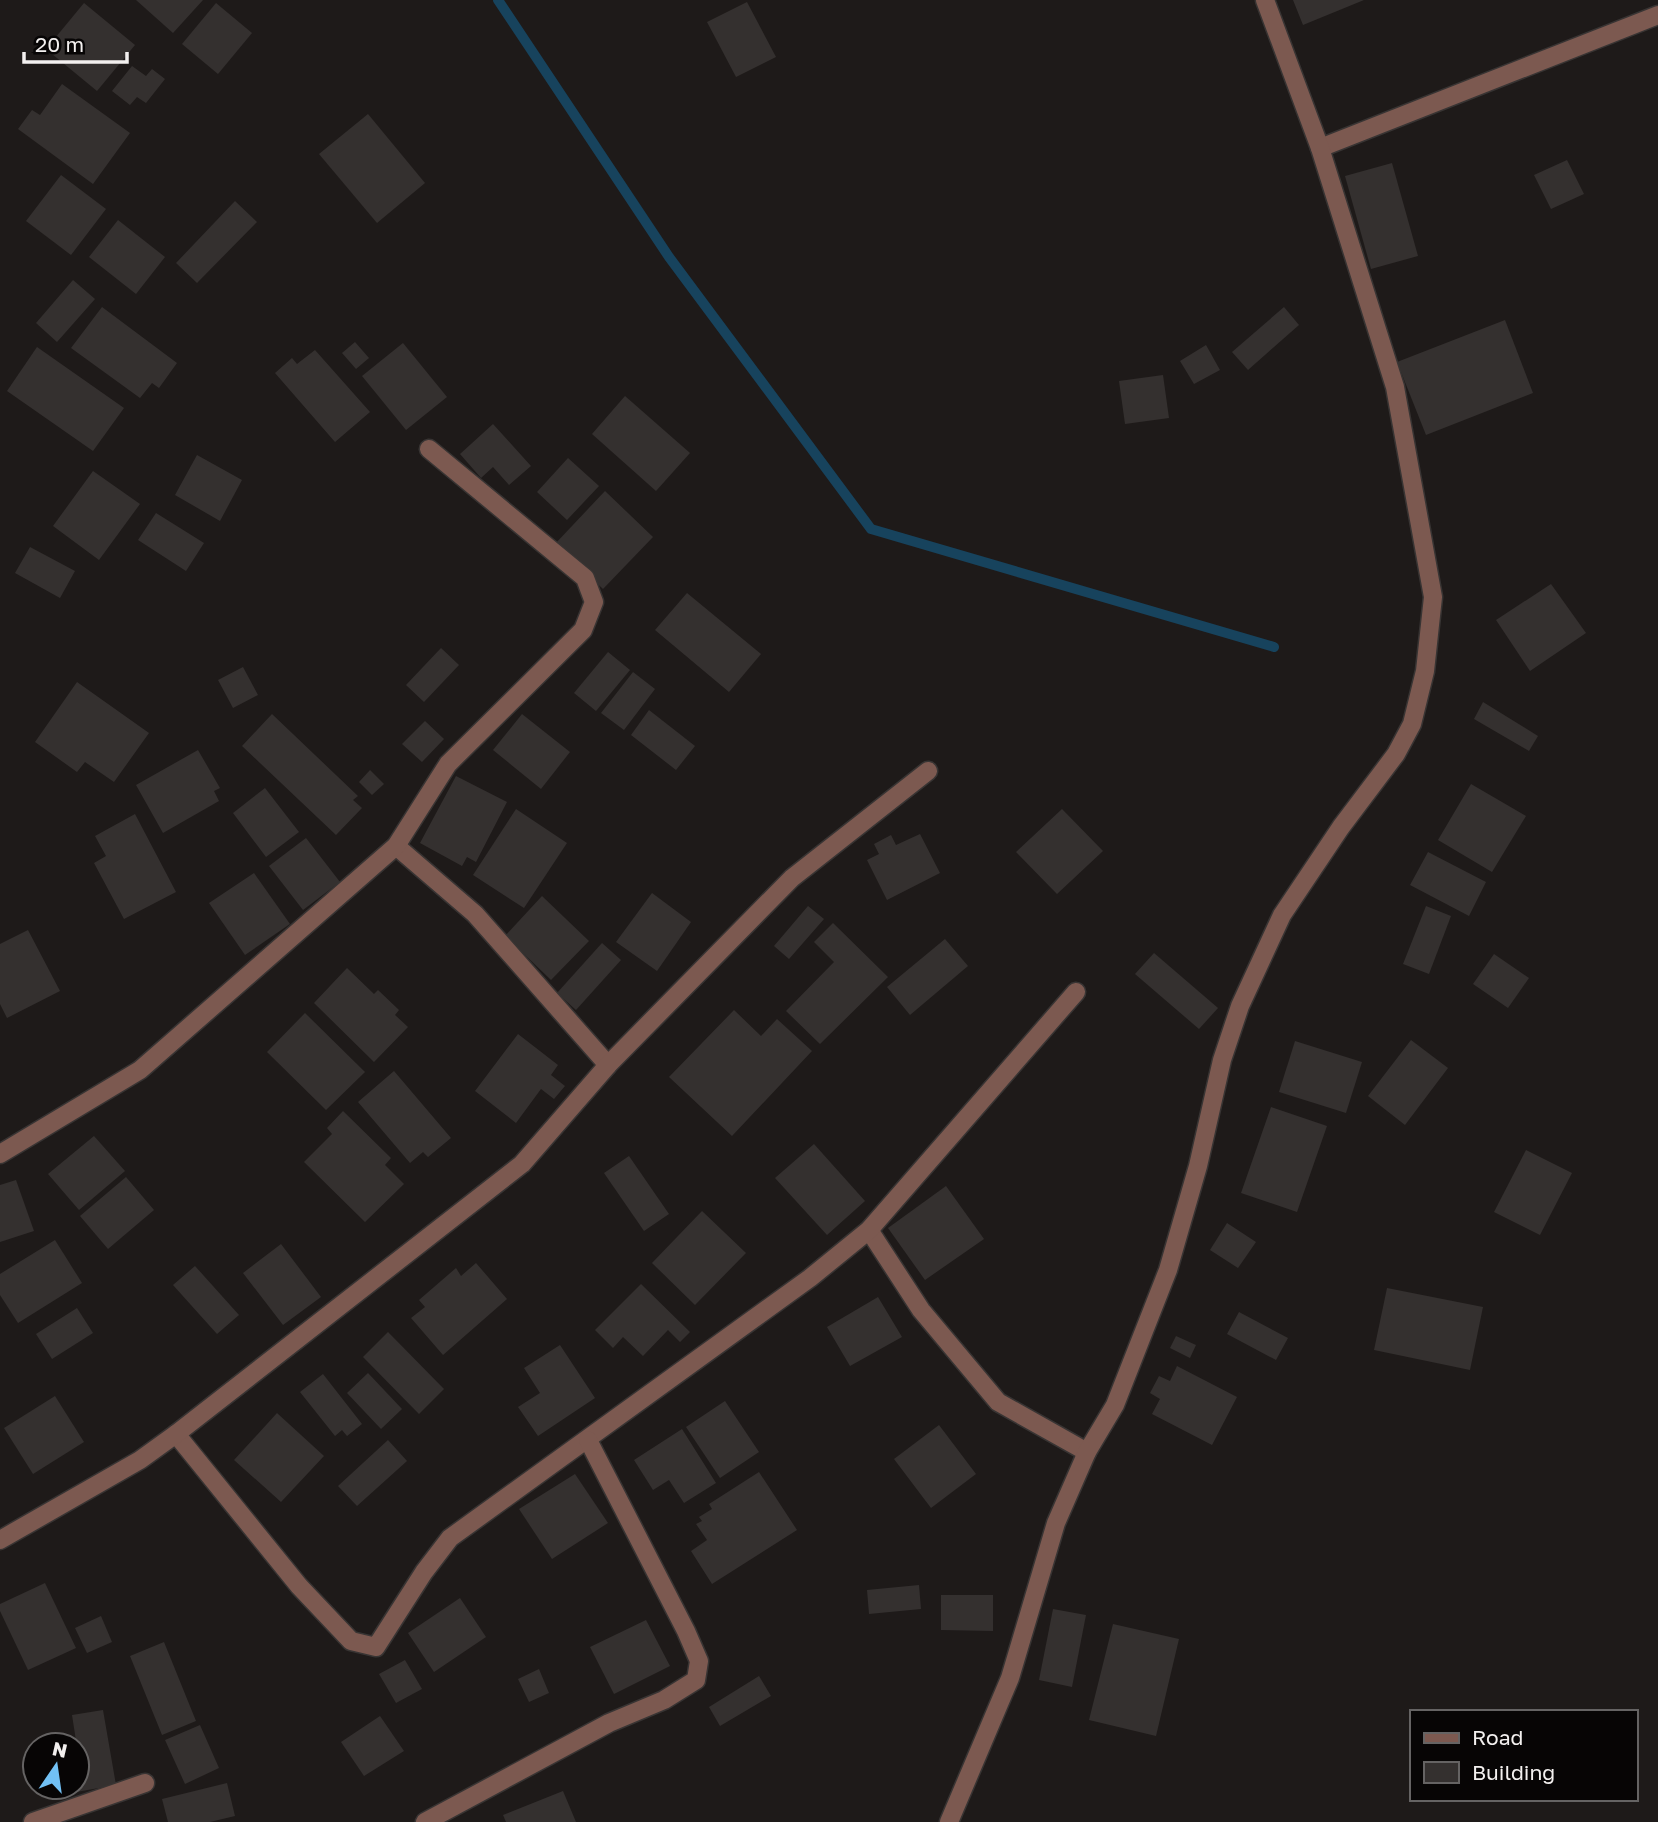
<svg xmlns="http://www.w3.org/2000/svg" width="1658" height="1822" font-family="'Golos Text',sans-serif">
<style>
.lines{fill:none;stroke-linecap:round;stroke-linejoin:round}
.stream{stroke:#17435d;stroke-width:10}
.building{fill:#34302f}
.street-casing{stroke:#383433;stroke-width:21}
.street{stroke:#7c5950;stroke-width:18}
</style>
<rect width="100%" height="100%" fill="#1e1a19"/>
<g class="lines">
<!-- stream -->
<path class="stream" d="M498,0L669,257L871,529L1274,647"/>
</g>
<!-- building -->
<g class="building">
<path d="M136,0H203L173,33Z"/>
<path d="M1293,0H1364L1303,25Z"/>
<path d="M747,2L776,57L736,77L707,22Z"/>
<path d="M84,3L135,45L97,91L46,49Z"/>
<path d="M216,3L252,33L218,74L182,44Z"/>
<path d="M132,66L146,76L152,69L165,79L146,103L137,97L130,105L112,91Z"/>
<path d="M62,84L130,133L93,184L18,129L32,110L40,115Z"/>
<path d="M368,114L425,183L377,223L319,154Z"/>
<path d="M1567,160L1584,194L1551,209L1534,175Z"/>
<path d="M1392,163L1418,256L1371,269L1345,176Z"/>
<path d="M61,175L106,209L71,255L26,221Z"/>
<path d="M235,201L257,222L197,283L176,263Z"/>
<path d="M118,220L165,257L136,294L89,257Z"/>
<path d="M73,280L95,299L57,342L36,323Z"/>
<path d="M102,307L177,363L159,388L152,383L140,398L71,348Z"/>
<path d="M1284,307L1299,325L1248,370L1232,352Z"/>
<path d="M1505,320L1533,393L1426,435L1397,362Z"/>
<path d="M355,342L369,358L356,369L342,353Z"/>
<path d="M403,343L447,397L406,430L362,376Z"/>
<path d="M1206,345L1220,370L1194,384L1180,361Z"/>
<path d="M37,347L124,408L93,451L7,391Z"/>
<path d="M315,350L370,412L335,442L275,373L292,358L297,364Z"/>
<path d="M1163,375L1169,418L1125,424L1119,381Z"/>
<path d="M625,396L690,453L656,491L592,434Z"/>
<path d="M493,424L531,466L509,485L493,467L481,478L460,454Z"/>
<path d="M197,455L242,480L220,521L175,495Z"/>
<path d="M568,458L599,486L567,520L537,492Z"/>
<path d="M93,471L140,504L99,560L53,526Z"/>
<path d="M605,491L653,537L603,589L555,544Z"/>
<path d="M156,513L204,543L186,571L138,540Z"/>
<path d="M30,547L75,571L60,598L15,573Z"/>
<path d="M1551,584L1586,633L1530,671L1496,620Z"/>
<path d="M687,593L761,654L729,692L655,630Z"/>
<path d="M441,648L459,665L424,702L406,685Z"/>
<path d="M608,652L630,670L596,711L574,693Z"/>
<path d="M243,667L258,695L233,708L218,680Z"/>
<path d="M633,672L655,689L624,730L601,713Z"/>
<path d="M77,682L149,733L114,782L85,762L77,772L35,742Z"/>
<path d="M1483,702L1538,736L1529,751L1474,719Z"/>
<path d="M649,710L695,746L676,770L631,735Z"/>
<path d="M272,714L358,796L353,800L362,808L336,835L242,746Z"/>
<path d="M522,714L570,752L541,789L493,750Z"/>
<path d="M425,721L444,739L422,762L402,744Z"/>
<path d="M198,750L220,788L214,791L219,801L163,833L136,785Z"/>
<path d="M370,770L384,784L372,795L359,782Z"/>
<path d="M456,776L507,802L476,862L467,857L462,866L420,843Z"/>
<path d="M1471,784L1526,816L1492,872L1438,840Z"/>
<path d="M265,788L299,832L266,857L233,813Z"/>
<path d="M516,809L567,843L524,908L473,875Z"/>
<path d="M1062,809L1103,851L1057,894L1016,852Z"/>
<path d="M135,814L176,892L124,919L94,863L106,856L95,836Z"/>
<path d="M920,834L940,873L887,900L867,860L879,854L874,844L891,835L896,845Z"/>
<path d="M306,838L340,882L303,910L269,866Z"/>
<path d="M1428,852L1486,882L1469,916L1410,885Z"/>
<path d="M254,873L290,924L245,955L209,903Z"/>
<path d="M652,893L691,922L657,971L616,942Z"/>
<path d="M542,896L589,941L551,980L505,936Z"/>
<path d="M808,906L824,919L789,959L774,946Z"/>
<path d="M1426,906L1451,916L1429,974L1403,964Z"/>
<path d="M833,923L888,977L820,1044L786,1011L834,962L814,942Z"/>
<path d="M28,930L60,991L7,1018L0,1004V944Z"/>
<path d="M945,939L968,966L910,1015L887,987Z"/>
<path d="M602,943L621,960L576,1010L557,993Z"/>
<path d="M1154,953L1218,1008L1199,1029L1135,974Z"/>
<path d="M1494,954L1529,978L1508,1008L1473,984Z"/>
<path d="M347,968L374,994L378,990L399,1010L395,1015L408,1027L374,1062L314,1003Z"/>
<path d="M734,1010L761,1036L777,1019L812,1051L732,1136L669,1077Z"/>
<path d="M305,1013L365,1072L326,1110L267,1052Z"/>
<path d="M518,1034L558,1065L551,1075L565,1086L554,1099L541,1089L516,1123L475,1091Z"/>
<path d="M1411,1040L1448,1068L1405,1125L1368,1096Z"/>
<path d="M1295,1041L1362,1062L1346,1113L1279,1092Z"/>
<path d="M394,1071L451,1138L428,1157L423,1152L410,1163L358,1102Z"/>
<path d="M1271,1107L1327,1126L1297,1212L1241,1193Z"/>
<path d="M343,1111L391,1158L385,1165L404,1184L365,1222L304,1162L332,1134L327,1128Z"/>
<path d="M94,1136L125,1171L79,1210L48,1174Z"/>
<path d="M814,1144L865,1201L827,1235L775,1178Z"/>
<path d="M1526,1150L1572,1173L1540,1235L1494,1212Z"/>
<path d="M629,1156L669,1214L644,1231L604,1173Z"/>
<path d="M126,1177L154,1210L108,1249L80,1216Z"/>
<path d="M16,1180L34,1231L0,1242V1185Z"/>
<path d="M946,1186L984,1239L925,1280L888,1228Z"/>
<path d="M702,1211L746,1253L695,1305L652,1263Z"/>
<path d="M1227,1223L1256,1242L1238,1268L1210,1250Z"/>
<path d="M55,1240L82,1283L18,1323L0,1295V1274Z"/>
<path d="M281,1244L321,1297L283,1325L243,1273Z"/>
<path d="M476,1263L507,1299L443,1355L411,1318L425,1307L419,1300L456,1268L461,1276Z"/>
<path d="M195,1266L239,1315L217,1334L173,1285Z"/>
<path d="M641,1284L690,1332L680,1342L668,1330L643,1356L623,1337L613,1348L595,1330Z"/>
<path d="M1387,1288L1483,1307L1470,1370L1374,1350Z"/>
<path d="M878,1297L902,1337L850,1366L827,1327Z"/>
<path d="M77,1308L93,1333L52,1359L36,1334Z"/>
<path d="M1239,1312L1288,1338L1276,1360L1227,1334Z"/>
<path d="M388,1332L444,1389L419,1414L363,1357Z"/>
<path d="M1176,1336L1196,1345L1190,1358L1170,1348Z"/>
<path d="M560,1345L595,1398L538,1436L518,1407L540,1393L524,1368Z"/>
<path d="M1177,1366L1237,1397L1212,1445L1152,1414L1160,1399L1150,1393L1159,1376L1170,1381Z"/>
<path d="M368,1373L402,1409L381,1429L347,1393Z"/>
<path d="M323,1374L362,1424L347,1436L342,1430L335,1436L300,1392Z"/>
<path d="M55,1396L84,1442L33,1474L4,1428Z"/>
<path d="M725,1401L759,1452L720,1478L686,1427Z"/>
<path d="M277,1413L324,1456L281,1502L234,1460Z"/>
<path d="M939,1425L976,1474L931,1508L894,1459Z"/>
<path d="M682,1429L716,1483L684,1503L669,1480L653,1490L634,1460Z"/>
<path d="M388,1440L407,1461L357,1506L338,1486Z"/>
<path d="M759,1472L797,1530L712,1584L691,1551L707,1540L696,1524L702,1521L699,1517L712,1509L709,1504Z"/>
<path d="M575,1474L608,1523L552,1559L519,1509Z"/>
<path d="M45,1583L76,1648L28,1670L0,1611V1604Z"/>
<path d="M919,1585L921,1609L869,1614L867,1590Z"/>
<path d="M941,1595H993V1631L941,1630Z"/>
<path d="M460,1598L486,1637L434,1672L408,1633Z"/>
<path d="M1053,1609L1086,1615L1072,1687L1039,1680Z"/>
<path d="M101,1616L112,1642L87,1653L75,1628Z"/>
<path d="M646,1620L670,1666L614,1694L590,1647Z"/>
<path d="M1113,1624L1179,1639L1156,1736L1089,1720Z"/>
<path d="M164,1642L196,1721L162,1735L130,1656Z"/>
<path d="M405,1660L422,1689L396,1703L379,1674Z"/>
<path d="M539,1669L549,1693L529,1702L518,1679Z"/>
<path d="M759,1676L771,1696L720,1726L709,1707Z"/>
<path d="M103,1710L116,1785L65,1794L64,1787H77L79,1760L72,1715Z"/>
<path d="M380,1716L404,1751L364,1776L341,1742Z"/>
<path d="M200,1725L219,1768L185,1784L165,1740Z"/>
<path d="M227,1783L235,1816L210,1822H168L162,1799Z"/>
<path d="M563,1791L576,1822H506L503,1815Z"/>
</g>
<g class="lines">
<!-- street casing -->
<g class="street-casing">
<g id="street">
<path d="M1320,148L1658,15"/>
<path d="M396,846L475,914L608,1065"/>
<path d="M0,1154L140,1070L396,846L448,764L583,630L594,602L585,578L429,449"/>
<path d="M869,1230L921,1310L998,1402L1087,1452"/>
<path d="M176,1434L299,1586L351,1641L376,1647L424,1572L450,1538L810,1278L869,1230L1076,992"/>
<path d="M0,1540L140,1460L176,1434L522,1164L608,1065L792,878L928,771"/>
<path d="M33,1822L145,1783"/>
<path d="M425,1822L609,1723L664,1700L696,1680L699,1661L686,1631L588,1440"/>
<path d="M949,1822L1010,1678L1056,1523L1087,1452L1115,1405L1168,1270L1198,1166L1222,1060L1240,1006L1282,915L1341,827L1396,754L1412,724L1425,671L1433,597L1395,387L1320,148L1265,0"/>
</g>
</g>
<!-- street -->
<use href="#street" class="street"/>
</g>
<!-- legend -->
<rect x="1410" y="1710" width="228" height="91" fill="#070505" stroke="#656363" stroke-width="2"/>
<rect x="1424" y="1733" width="35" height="10" fill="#7c5950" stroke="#656363" stroke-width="2"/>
<text x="1472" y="1745" font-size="21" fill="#f3f0ef">Road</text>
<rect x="1424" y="1762" width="35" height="21" fill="#34302f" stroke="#656363" stroke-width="2"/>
<text x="1472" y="1780" font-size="21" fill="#f3f0ef">Building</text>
<!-- north arrow -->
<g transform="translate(56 1766) rotate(13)"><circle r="33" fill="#070505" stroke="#656363" stroke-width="2"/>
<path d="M0-5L12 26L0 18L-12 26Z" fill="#72c1f5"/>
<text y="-10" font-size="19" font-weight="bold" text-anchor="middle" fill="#f3f0ef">N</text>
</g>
<!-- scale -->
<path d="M24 52v10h103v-10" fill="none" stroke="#f3f0ef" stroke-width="3.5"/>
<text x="35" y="52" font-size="21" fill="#f3f0ef" stroke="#070505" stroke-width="5" paint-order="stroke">20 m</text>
</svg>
